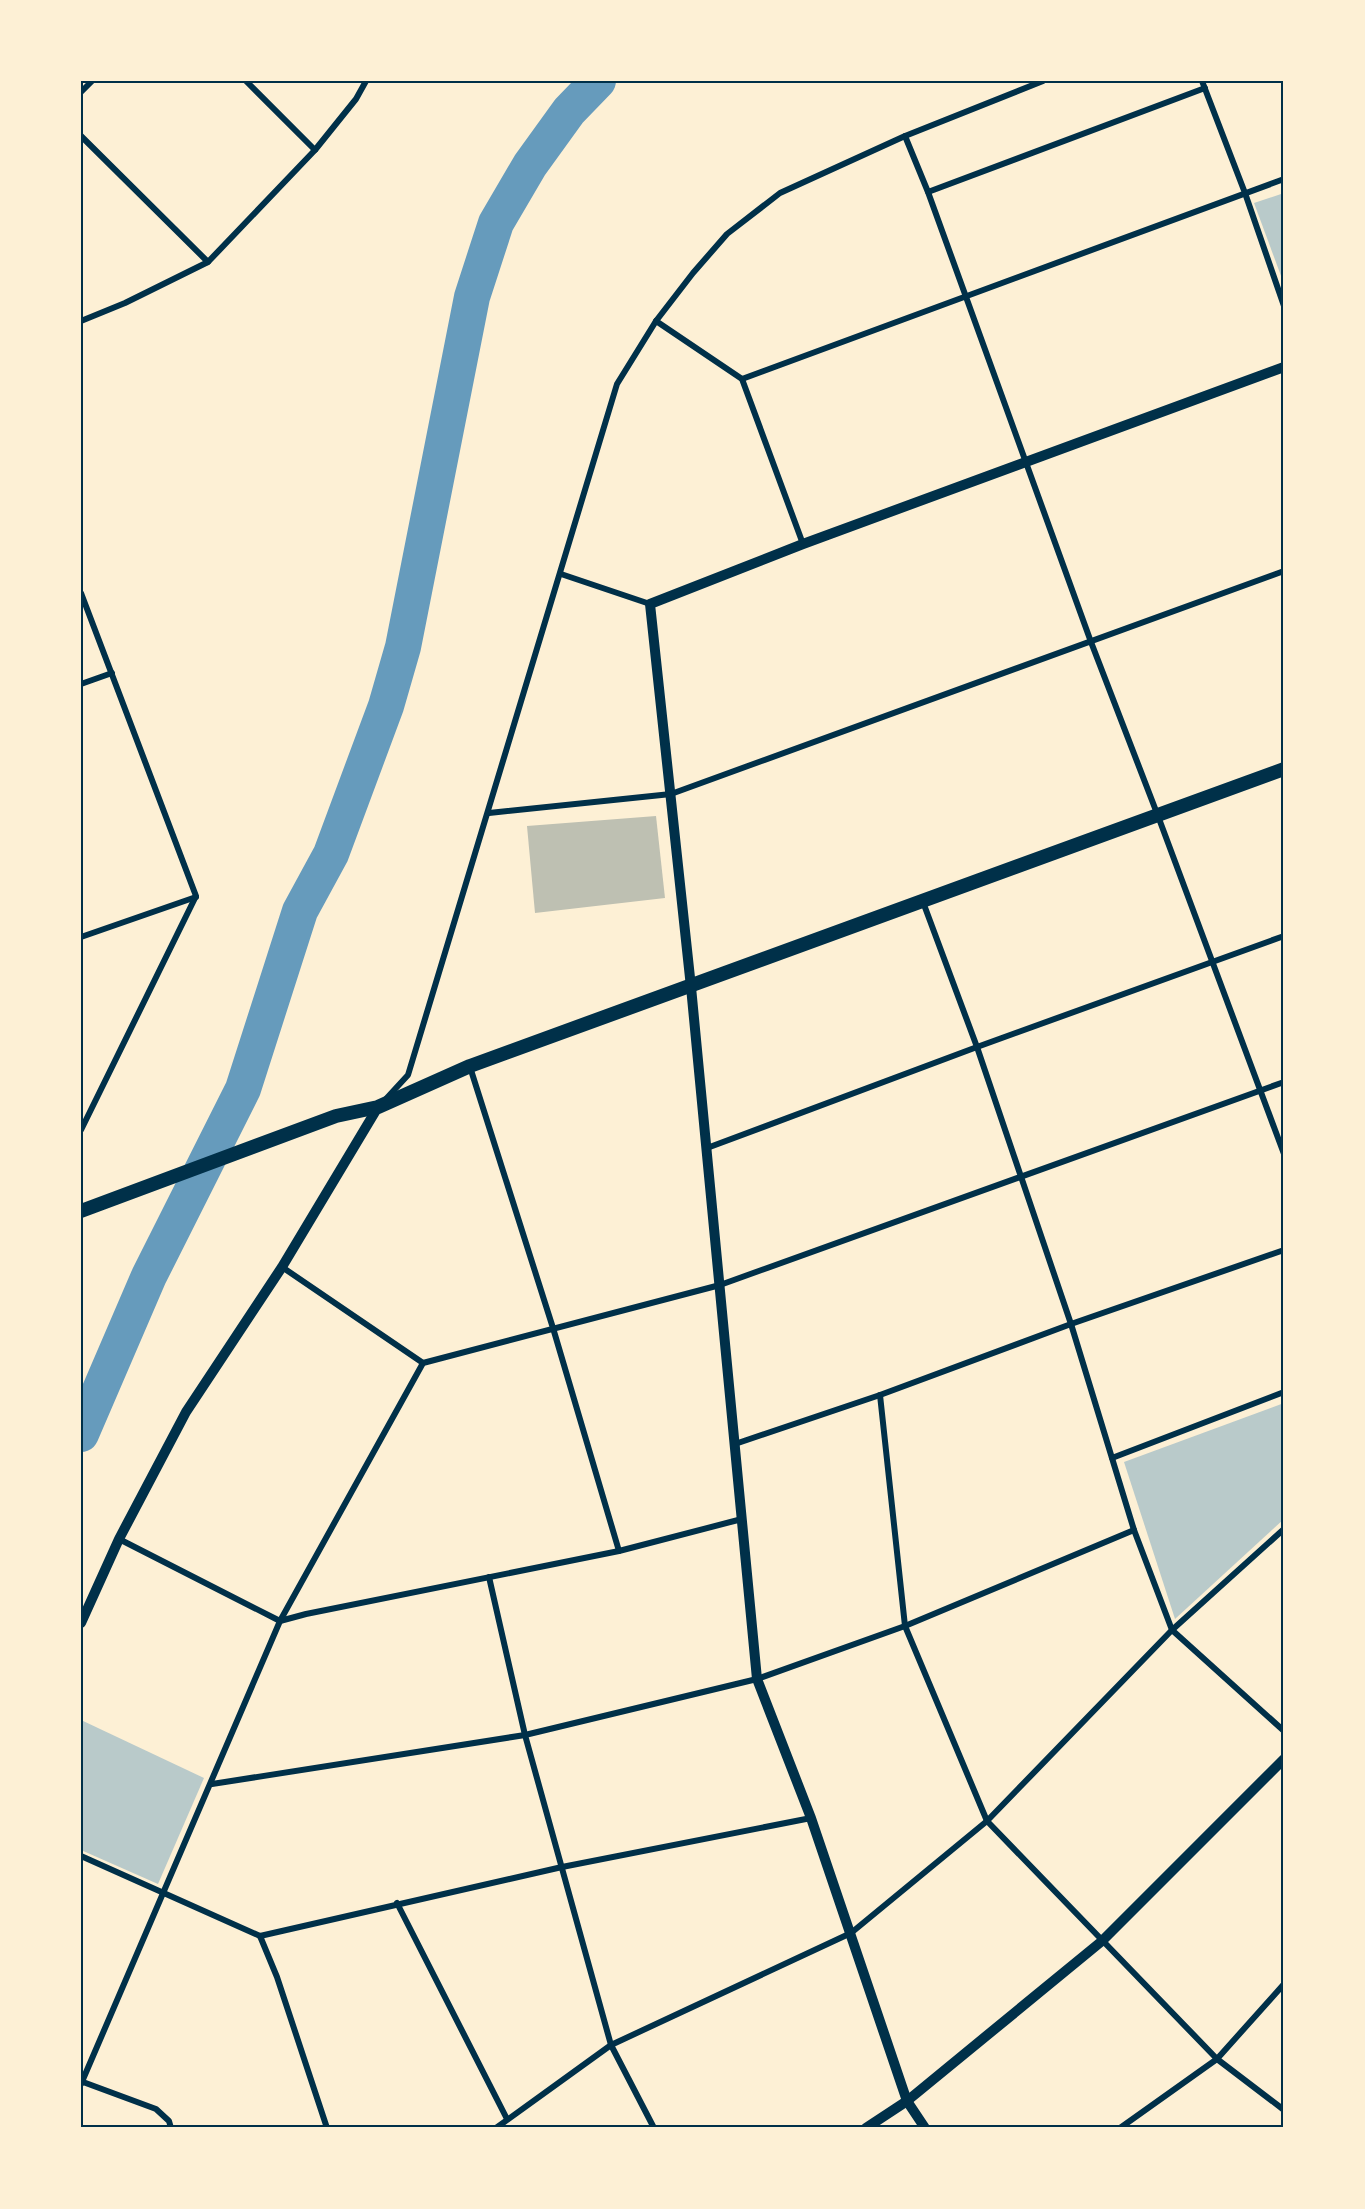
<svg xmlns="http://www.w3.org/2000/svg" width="1365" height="2209" font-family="Lato,sans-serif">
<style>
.green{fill:#b9caca}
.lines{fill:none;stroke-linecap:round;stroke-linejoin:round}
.river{stroke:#669bbc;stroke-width:36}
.building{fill:#bec0b2}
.minor{stroke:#003049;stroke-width:6}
.tertiary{stroke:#003049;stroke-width:10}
.primary{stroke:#003049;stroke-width:14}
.neatline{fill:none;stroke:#003049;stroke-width:2}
</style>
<rect width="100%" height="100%" fill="#fdf0d5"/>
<!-- green -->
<g class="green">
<path d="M1284,193V284L1254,203Z"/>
<path d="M1284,1403V1519L1175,1619L1124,1462Z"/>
<path d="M81,1720L204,1778L158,1884L81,1850Z"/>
</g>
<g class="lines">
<!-- river -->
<path class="river" d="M81,1434L149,1276L243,1089L300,911L331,854L386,706L403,647L472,297L496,223L530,165L569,111L598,81"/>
</g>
<!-- building -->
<path class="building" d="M656,816L665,898L535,913L527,826Z"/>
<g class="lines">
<!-- minor -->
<g class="minor">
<path d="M246,81L315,150"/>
<path d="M1202,81L1245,193L1284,306"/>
<path d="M81,92L92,81"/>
<path d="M81,136L208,262"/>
<path d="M905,136L928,192L1091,642L1158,816L1284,1154"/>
<path d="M928,192L1205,88"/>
<path d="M81,321L125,303L208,262L315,150L356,99L366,81"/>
<path d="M656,321L742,379L803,544"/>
<path d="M742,379L1284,179"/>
<path d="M561,574L650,604"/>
<path d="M81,593L196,896L81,1130"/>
<path d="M81,684L112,673"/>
<path d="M489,813L671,794L1284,571"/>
<path d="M923,902L977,1047L1071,1324L1134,1530L1172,1630L1284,1731"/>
<path d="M81,937L196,897"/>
<path d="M470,1067L553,1328L619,1551"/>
<path d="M385,1100L408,1075L617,384L656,321L693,273L727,234L780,193L905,136L1043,81"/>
<path d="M707,1148L977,1047L1284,936"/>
<path d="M282,1267L423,1363"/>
<path d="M880,1395L905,1626L987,1821L1217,2059L1284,2110"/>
<path d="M735,1444L880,1395L1071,1324L1284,1250"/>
<path d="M1112,1458L1284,1392"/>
<path d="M119,1539L280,1621L306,1614L619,1551L742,1519"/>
<path d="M489,1577L525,1735L611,2045L654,2128"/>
<path d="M212,1784L525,1735L757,1679L905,1626L1134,1530"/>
<path d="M81,1856L260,1936L562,1867L811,1818"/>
<path d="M397,1903L507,2119"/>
<path d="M260,1936L277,1977L327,2128"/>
<path d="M83,2082L156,2109L169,2121L171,2128"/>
<path d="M81,2084L280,1621L423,1363L720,1285L1284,1082"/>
<path d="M496,2128L611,2045L851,1933L987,1821L1172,1630L1284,1529"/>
<path d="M1120,2128L1217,2059L1284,1984"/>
</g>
<!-- tertiary -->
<g class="tertiary">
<path d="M81,1623L119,1539L186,1412L282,1267L378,1107"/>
<path d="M866,2128L907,2101L1102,1941L1284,1759"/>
<path d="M925,2128L907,2101L811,1818L757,1679L691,987L650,604L803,544L1284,367"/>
</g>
<!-- primary -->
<path class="primary" d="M81,1211L336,1116L378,1107L470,1066L1284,769"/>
</g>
<!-- border -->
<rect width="1365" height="2209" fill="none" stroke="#fdf0d5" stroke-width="165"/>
<rect x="82" y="82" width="1200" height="2044" class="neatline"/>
</svg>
